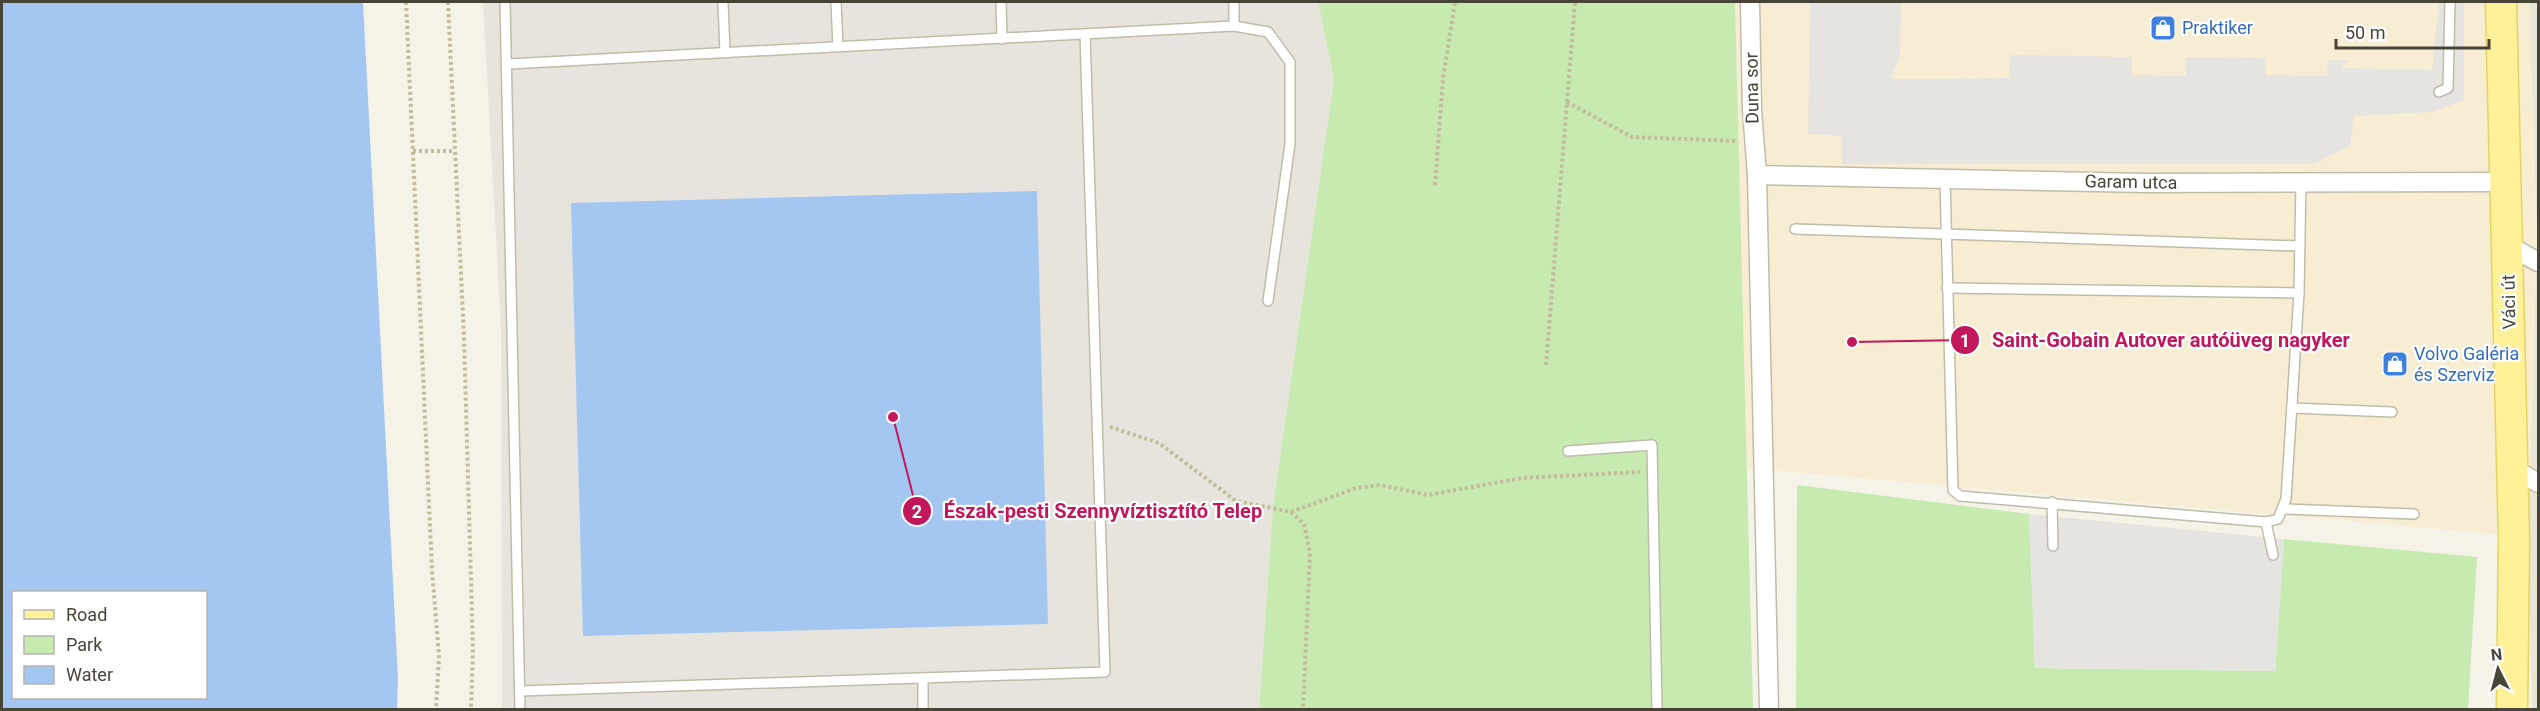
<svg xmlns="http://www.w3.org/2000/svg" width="2540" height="711" font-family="Roboto,sans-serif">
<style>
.residential{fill:#e9e6d6}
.commercial{fill:#f7edd3}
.industrial{fill:#e7e4dd}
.green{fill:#c7eab0}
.parking{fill:#e6e4e0}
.water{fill:#a4c7f2;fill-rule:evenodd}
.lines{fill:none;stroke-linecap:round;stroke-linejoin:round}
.lane-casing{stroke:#c0bcab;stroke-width:12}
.street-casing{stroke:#c0bcab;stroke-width:21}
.primary-casing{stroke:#e7d364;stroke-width:33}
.path{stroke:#c3bb9b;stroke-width:4;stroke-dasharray:3 3;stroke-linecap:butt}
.lane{stroke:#fff;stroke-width:9}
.street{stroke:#fff;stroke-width:18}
.primary{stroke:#fff197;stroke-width:30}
.labels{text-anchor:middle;stroke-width:4.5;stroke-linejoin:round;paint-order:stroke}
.shop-label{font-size:18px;fill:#366cbe;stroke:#fff;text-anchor:start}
.street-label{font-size:18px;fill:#484437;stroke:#fff}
.leader{fill:none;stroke:#c2185b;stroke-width:2}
.callout-dot{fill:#c2185b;stroke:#fff;stroke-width:2}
.mark-label{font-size:18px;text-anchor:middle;font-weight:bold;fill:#fff}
.callout-label{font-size:20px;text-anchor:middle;font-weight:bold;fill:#c2185b;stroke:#fff;stroke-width:4.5;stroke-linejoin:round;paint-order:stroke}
</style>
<rect width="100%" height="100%" fill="#f5f3e8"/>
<!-- residential -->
<path class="residential" d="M2529,2H2538V710L2532,709L2528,537L2537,237Z"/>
<!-- commercial -->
<path class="commercial" d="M1735,2H2529L2537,237L2528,537L1747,468Z"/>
<!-- industrial -->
<path class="industrial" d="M483,2H1318L1334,79L1273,507L1259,709H502L501,328Z"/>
<!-- green -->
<g class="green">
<path d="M1318,2H1735L1753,709L1259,710L1273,507L1334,79Z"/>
<path d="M1797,485L2029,514L2035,668L2275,671L2284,539L2477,557L2468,709L1796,710Z"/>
</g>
<!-- parking -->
<g class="parking">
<path d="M1810,2H1901L1900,56L1891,79L2009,78L2010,55L2132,57V75L2186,76V57L2266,58V75L2327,76L2328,60H2349L2340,68L2432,70L2439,2H2464V100L2432,112L2354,116L2350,146L2313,164H1842V136L1808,134Z"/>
<path d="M2029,514L2284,539L2275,671L2035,668Z"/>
</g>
<!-- water -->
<g class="water">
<path d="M2,2H363L398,679L397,709H2ZM14,592H206V698H14Z"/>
<path d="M1037,191L1048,624L583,636L571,203Z"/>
</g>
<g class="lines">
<!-- lane casing -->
<g class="lane-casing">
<g id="lane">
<path d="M505,2L520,710"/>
<path d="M723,2L725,53"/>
<path d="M836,2L838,47"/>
<path d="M1001,2L1002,39"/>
<path d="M1234,2V26"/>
<path d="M508,64L1234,26L1268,32L1290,62V144L1268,301"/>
<path d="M2439,92L2448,88L2450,2"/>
<path d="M1945,179L1953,490L1960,496L2266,522L2278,519L2286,499L2299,293"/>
<path d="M1795,229L2299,246"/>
<path d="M1947,288L2299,293L2301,182"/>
<path d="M2292,408L2392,412"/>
<path d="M1568,451L1652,445L1657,710"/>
<path d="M2052,502L2053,546"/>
<path d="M2283,509L2414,514"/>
<path d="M2266,522L2273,555"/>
<path d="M520,691L1105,672L1085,34"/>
<path d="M923,710V678"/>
</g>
</g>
<!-- street casing -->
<g class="street-casing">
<g id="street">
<path d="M1750,2L1752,110L1757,175L1769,710"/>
<path d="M1757,175L2147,183L2505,182"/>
<path d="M2508,245L2538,262"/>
<path d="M2511,467L2538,483"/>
</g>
</g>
<!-- primary casing -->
<g class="primary-casing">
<path id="primary" d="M2501,2L2514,541L2512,710"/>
</g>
<!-- path -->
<g class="path">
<path d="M406,2L432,570L439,656L436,710"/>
<path d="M448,2L464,338L473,650L471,710"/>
<path d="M1567,102L1632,137L1738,141"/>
<path d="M413,151H455"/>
<path d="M1435,185L1443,79L1455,2"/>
<path d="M1546,365L1575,2"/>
<path d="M1110,427L1159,443L1236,501L1291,512L1304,524L1310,553L1303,710"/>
<path d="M1291,512L1356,488L1380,485L1428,495L1522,478L1640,472"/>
</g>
<!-- lane -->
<use href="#lane" class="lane"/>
<!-- street -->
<use href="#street" class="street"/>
<!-- primary -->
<use href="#primary" class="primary"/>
</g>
<!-- icons -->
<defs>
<g id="shop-square" transform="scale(1.35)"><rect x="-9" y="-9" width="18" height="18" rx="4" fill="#3f7fe0" stroke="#fff"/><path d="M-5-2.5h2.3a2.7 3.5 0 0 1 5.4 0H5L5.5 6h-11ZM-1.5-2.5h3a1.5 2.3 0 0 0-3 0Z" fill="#fff"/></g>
</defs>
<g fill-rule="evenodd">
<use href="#shop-square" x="2163" y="28"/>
<use href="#shop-square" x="2395" y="364"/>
</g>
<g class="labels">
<!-- shop labels -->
<g class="shop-label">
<text x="2182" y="34">Praktiker</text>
<text x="2414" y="360">Volvo Galéria<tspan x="2414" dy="21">és Szerviz</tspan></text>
</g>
<!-- street labels -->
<g class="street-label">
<text transform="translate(1752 88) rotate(-91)" y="6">Duna sor</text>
<text transform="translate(2131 182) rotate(1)" y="6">Garam utca</text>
<text transform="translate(2509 302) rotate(-91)" y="6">Váci út</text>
</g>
</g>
<!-- callouts -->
<path class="leader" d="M1852 342L1965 340M893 417L917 511"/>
<g class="callout-dot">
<circle cx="1852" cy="342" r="6"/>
<circle cx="893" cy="417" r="6"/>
<circle cx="1965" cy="340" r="15"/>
<circle cx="917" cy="511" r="15"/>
</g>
<g class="mark-label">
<text x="1965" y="347">1</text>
<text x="917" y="518">2</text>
</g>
<g class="callout-label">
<text x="2171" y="347">Saint-Gobain Autover autóüveg nagyker</text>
<text x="1103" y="518">Észak-pesti Szennyvíztisztító Telep</text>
</g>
<!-- border -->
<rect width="2540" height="711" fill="none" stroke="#484437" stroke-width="6"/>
<!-- legend -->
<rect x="12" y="591" width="195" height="108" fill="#ffffff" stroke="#b6b4af" stroke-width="1.5"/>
<rect x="24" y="610" width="30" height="9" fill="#fff197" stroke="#b6b4af" stroke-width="1.5"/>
<text x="66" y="621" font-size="18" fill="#484437">Road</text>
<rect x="24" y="636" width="30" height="18" fill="#c7eab0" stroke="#b6b4af" stroke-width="1.5"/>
<text x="66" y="651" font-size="18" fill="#484437">Park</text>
<rect x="24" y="666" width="30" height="18" fill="#a4c7f2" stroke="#b6b4af" stroke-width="1.5"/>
<text x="66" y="681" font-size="18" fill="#484437">Water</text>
<!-- north arrow -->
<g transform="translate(2498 669) rotate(354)" stroke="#ffffff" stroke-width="4.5" paint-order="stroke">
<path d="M0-4.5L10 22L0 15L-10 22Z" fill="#484437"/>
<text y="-9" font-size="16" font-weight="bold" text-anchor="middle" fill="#484437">N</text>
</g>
<!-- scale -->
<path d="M2336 39v9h153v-9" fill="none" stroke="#484437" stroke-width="3"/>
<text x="2345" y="39" font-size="18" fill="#484437" stroke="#ffffff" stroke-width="4.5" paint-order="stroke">50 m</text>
</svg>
